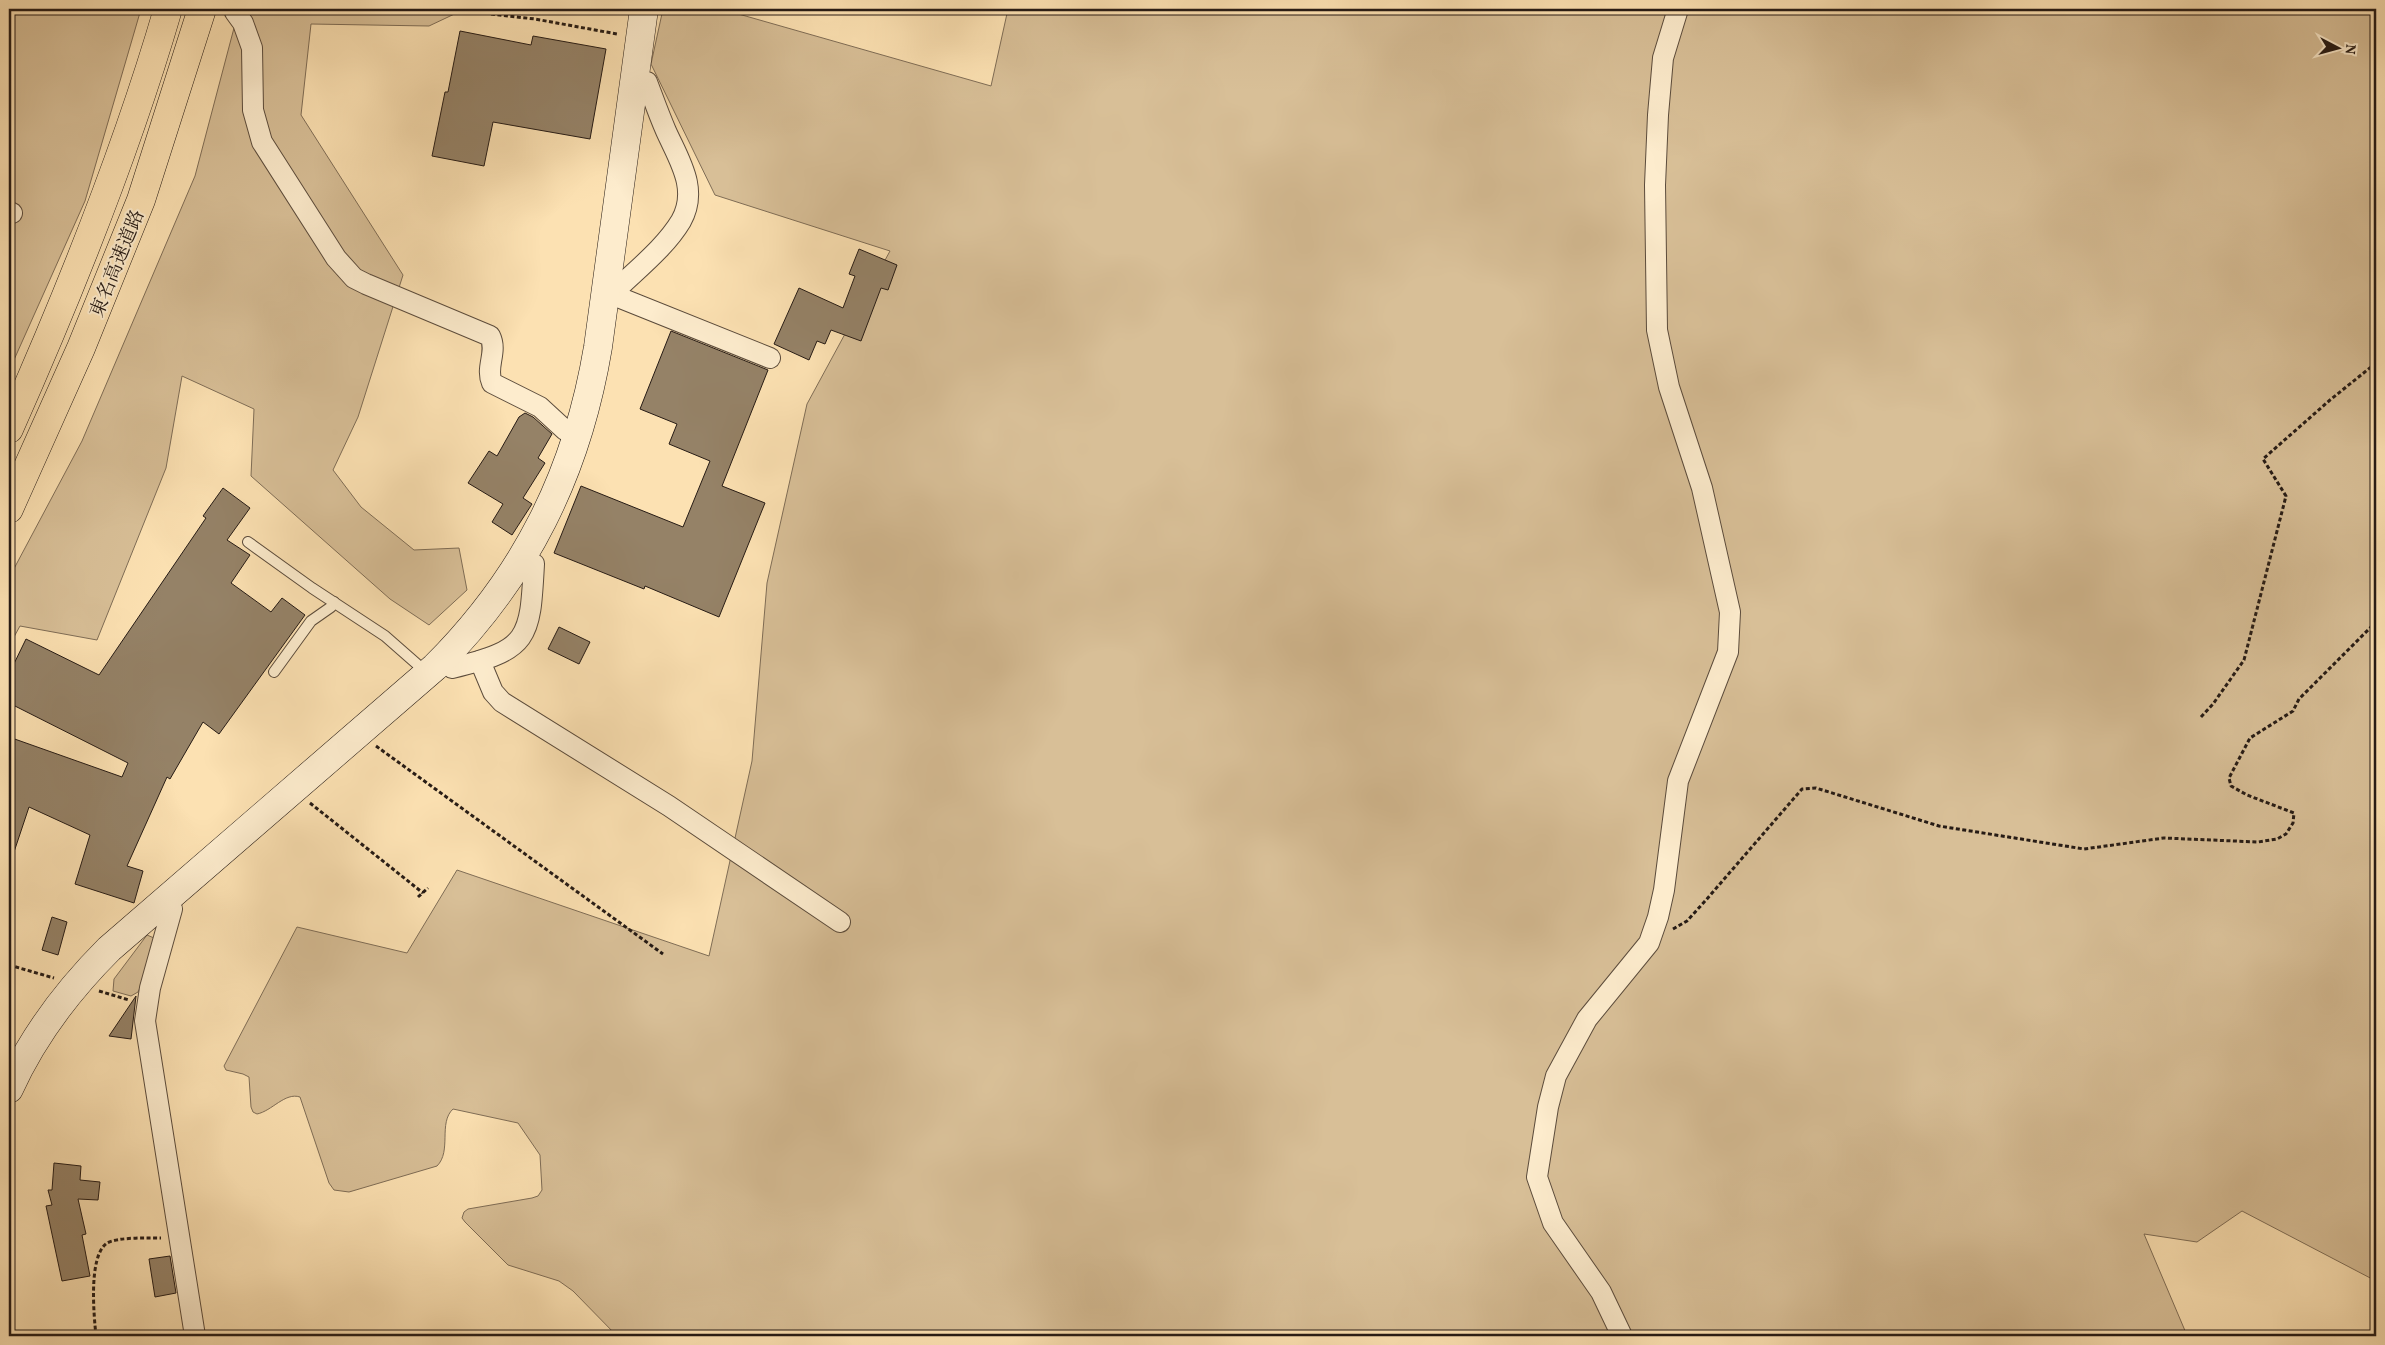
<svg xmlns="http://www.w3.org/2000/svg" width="2385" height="1345" font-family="Vollkorn,'Noto Serif JP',serif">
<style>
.green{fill:#d8bf97;stroke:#7f6d56}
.building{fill:#958267;stroke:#261b15}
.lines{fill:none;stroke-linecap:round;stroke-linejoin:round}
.lane-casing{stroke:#5c4c3c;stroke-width:12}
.street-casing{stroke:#5c4c3c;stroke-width:22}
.secondary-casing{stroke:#261b15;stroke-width:29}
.highway-casing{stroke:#261b15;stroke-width:29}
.path{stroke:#261b15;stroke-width:3;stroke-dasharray:4 2.5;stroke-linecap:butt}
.lane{stroke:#fdeccd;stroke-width:10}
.street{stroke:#fdeccd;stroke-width:20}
.secondary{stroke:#fdeccd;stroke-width:28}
.highway{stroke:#fce1b2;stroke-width:28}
.labels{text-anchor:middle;stroke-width:4;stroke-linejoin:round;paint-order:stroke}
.street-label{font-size:19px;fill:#261b15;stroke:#fdeccd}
</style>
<rect width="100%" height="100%" fill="#fce1b2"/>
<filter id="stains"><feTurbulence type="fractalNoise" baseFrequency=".004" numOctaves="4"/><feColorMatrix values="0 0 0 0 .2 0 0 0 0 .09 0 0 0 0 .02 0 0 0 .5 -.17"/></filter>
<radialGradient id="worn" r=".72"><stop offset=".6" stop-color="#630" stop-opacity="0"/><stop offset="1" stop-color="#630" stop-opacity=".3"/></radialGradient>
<!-- green -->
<g class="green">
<path d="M9,9H141L85,201L9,371Z"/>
<path d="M239,9H465L429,26L311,24L301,115L403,275L358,417L333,470L361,507L414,550L459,548L467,590L429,625L390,599L251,476L254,409L182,376L166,468L97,640L20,626L9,646V578L82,441L195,176Z"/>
<path d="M663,9H721L991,86L1008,9H2376V1281L2242,1211L2197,1242L2144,1234L2186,1333L2184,1336H617L573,1291L559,1281L508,1265L465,1222L462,1218L464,1212L468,1209L532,1198L538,1196L542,1190L540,1155L518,1123L453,1109C438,1123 452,1151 437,1166L349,1192L334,1190L329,1183L300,1097C285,1092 272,1111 257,1114L253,1112L251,1107L249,1077L243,1074L226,1070L224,1066L297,927L407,953L457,870L709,956L752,761L767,583L807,404L890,251L715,195L651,64Z"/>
<path d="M147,935L154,938L141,986L138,992L131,996L113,991L114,979Z"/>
</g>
<!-- building -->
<g class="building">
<path d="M460,31L531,45L533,36L606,49L590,139L493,122L484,166L432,156L445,92H448Z"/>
<path d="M859,249L897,265L888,290L881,288L861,341L831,330L825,344L817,341L809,360L774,344L799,288L843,308L855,276L849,274Z"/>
<path d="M671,331L768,370L722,486L765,503L719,617L645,586L644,589L554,553L581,486L683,527L710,461L669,444L677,424L640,409Z"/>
<path d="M525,413L533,417L552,434L538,458L545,463L523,498L532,504L512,535L492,522L503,504L468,483L489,451L497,456L519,417Z"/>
<path d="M223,488L250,508L227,540L250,555L231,583L271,612L282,598L305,615L219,734L203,722L170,779L167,777L127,866L143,871L134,903L75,884L90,835L29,807L11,861L9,860V737L122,777L128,763L9,703V674L26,639L99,675L206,518L203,516Z"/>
<path d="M559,627L590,642L579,664L548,649Z"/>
<path d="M52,917L67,922L58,955L42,950Z"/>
<path d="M136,996L131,1039L109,1036Z"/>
<path d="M54,1163L81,1166L80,1180L100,1182L98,1200L78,1199L86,1234L82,1235L90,1276L62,1281L46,1206L52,1205L48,1190H52Z"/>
<path d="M170,1256L176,1293L155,1297L149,1259Z"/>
</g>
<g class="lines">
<!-- lane casing -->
<g class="lane-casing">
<g id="lane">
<path d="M248,542L312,588L385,636L426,672"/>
<path d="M274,672L311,621L331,607L334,602"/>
</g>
</g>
<!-- street casing -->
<g class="street-casing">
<g id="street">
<path d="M235,12L243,23L252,48L253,110L262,142L336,258L354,278L366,284L490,336C498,352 485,367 492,383L540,407L565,430L579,435"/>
<path d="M9,212L12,213"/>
<path d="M606,296L618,297L770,358"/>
<path d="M618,297L619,287C640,267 666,246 681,221C699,189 679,160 666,131C659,115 653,98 647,82L635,80"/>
<path d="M443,659L452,668C530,650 530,638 534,564L523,557"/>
<path d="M480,661L493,692L502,702L669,806L840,922"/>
<path d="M165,901L172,909L150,988L145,1021L195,1336"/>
<path d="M1622,1336L1601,1292L1553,1223L1537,1177L1548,1107L1556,1076L1587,1019L1649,943L1658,917L1664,890L1678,781L1728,652L1730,612L1702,488L1669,387L1657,330L1655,185L1658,115L1663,58L1678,9"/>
</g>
</g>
<!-- secondary casing -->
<g class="secondary-casing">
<path id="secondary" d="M9,1089C33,1036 68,990 109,949L435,667C526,576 577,473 598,347L644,9"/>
</g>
<!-- highway casing -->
<g class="highway-casing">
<g id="highway">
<path d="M9,429C70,292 126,153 168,9"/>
<path d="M9,509L81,348L141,200L202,9"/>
</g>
</g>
<!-- path -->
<g class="path">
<path d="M491,14L535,19L617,34"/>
<path d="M2201,717L2213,704L2244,660L2286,496L2263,459L2330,400L2376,363"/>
<path d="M376,746L663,954"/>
<path d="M310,803L423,893"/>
<path d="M418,897L428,888"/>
<path d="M1673,929L1687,921L1706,900L1802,789L1816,788L1939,826L2084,849L2164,838L2258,842L2277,839L2286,834L2293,823L2294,813L2247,795L2231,786L2229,778L2250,738L2293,711L2299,699L2376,622"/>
<path d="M9,965L54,978"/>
<path d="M99,991L129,1000"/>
<path d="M96,1336C94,1316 88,1256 107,1243C118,1237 147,1238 161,1238"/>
<path d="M547,1336L556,1334"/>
</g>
<!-- lane -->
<use href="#lane" class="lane"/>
<!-- street -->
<use href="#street" class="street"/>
<!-- secondary -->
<use href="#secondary" class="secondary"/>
<!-- highway -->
<use href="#highway" class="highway"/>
</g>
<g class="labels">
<!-- street labels -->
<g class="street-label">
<text transform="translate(116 263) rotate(-68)" y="7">東名高速道路</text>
</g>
</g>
<!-- margin -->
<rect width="2385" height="1345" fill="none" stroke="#fce1b2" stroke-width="30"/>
<rect x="10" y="10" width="2365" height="1325" fill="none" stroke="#261b15" stroke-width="2.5"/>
<rect x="15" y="15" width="2355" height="1315" fill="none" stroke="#261b15"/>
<!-- north arrow -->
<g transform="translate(2338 48) rotate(96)" stroke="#fdeccd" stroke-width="4" paint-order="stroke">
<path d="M0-4L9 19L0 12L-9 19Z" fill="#261b15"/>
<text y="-8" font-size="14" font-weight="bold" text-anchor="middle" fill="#261b15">N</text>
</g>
<rect width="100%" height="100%" filter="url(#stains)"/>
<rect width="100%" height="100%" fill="url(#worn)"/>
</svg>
